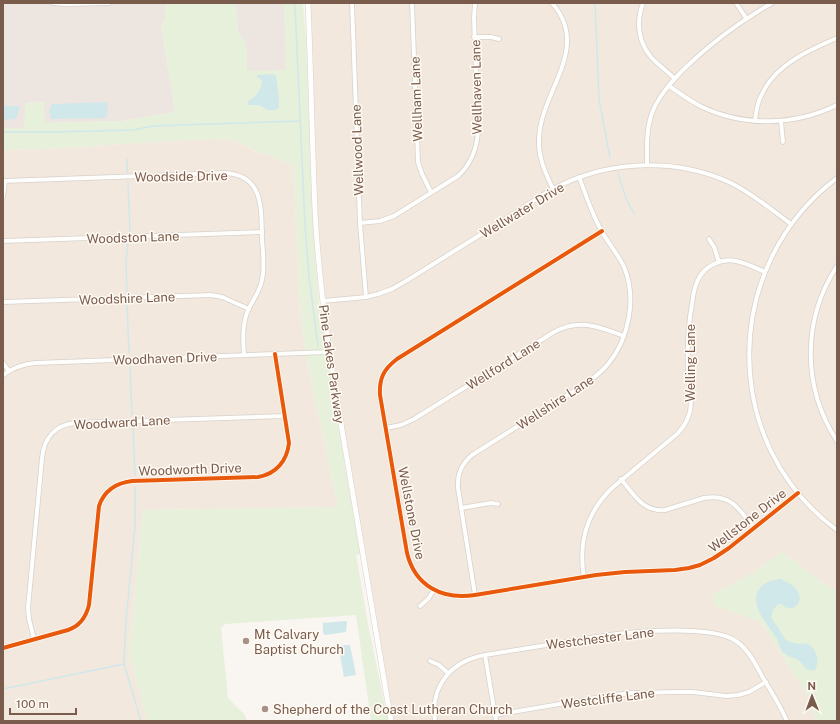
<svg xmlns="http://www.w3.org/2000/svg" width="840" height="724" font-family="'Public Sans',sans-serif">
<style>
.residential{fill:#f2e8de}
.industrial{fill:#ede5e0}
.green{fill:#e7f0db}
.water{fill:#d0e8ea}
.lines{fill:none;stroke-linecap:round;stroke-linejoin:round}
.stream{stroke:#d0e8ea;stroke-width:1.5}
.minor-casing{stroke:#d7d1cb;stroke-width:5.5}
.tertiary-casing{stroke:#d7d1cb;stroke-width:6}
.minor{stroke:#fefefd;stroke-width:4}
.tertiary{stroke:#fefefd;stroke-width:5}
.cycleway-casing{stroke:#fffaf3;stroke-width:6}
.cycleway{stroke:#e8590c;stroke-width:4}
.poi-dot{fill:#a69286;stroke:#fffaf3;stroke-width:1.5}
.labels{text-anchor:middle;stroke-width:3;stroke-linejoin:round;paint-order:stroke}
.street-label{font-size:13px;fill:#7a5c4d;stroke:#fffaf3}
.poi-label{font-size:13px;fill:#7a5c4d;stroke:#fffaf3;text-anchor:start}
</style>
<rect width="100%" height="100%" fill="#f9f5f0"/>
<!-- residential -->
<g class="residential">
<path d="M310,3H837V591L830,588L782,552L753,573L713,594L716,606L759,621L765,629L805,691L817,721H393L331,351L327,322L323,280L317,210Z"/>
<path d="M212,139L236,140L258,153H266L293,165L301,321L307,361L338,507L143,510L129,655L148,721H3V150L45,149L185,140Z"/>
</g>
<!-- industrial -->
<g class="industrial">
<path d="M3,3H165V19L161,25L175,112L122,121L45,123L43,102L25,103V129L3,128Z"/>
<path d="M236,3H284L287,70L247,72L246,44L238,32Z"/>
</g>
<!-- green -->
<g class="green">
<path d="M165,3H236L238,32L246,43L247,71L286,70L284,3H303L306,39L312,203L316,268L320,311L328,365L360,554L356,555L368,624L388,721H371L356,615L225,624L221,628L228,698L244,714L247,721H148L129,655L143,510L338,507L307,361L301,321L293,165L266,153H259L236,140L212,139L185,140L45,149L3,150V128L24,129L25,103L44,102L45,123L122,121L175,112L161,25L165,19Z"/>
<path d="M782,552L830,588L837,591V721H817L805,691L765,629L759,621L715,606L713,594L753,573Z"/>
</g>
<!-- water -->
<g class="water">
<path d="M273,74L276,76L279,99V108L275,110H267L259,105H249L248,104V101C255,98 262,89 262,81L257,77V75Z"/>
<path d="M106,102L108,106L106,118L51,119L49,111L52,104Z"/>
<path d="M3,106H20L16,119L3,120Z"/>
<path d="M781,579C784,581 789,583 792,585C809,598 794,617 781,604L777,605L773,610L771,617L786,640C790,642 794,643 799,644C802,644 806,643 808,644C817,649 820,662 815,670C803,672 806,665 798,660C793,657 788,657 784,653C780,650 779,644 777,639C769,626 746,603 761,587C767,581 773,580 781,579Z"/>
<path d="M346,621L347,623L346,632L325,635L323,633V623Z"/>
<path d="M344,645H350L356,675L344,677L339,650L341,646Z"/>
</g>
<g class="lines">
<!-- stream -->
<g class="stream">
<path d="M293,3L295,6L305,225L309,276L318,346"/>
<path d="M595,3L599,99L610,158"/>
<path d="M3,132H53L133,130L153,126L300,121"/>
<path d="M127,159V173"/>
<path d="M618,173C623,188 625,201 635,214"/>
<path d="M128,182L130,233"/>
<path d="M127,293L126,261L128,242"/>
<path d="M127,303L129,353"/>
<path d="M130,364L132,415"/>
<path d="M133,428L135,475"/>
<path d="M135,487V527L126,621L124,664L141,721"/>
<path d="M3,689L124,664"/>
</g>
<!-- minor casing -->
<g class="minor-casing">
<g id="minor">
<path d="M53,3L65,4L109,3"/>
<path d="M352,3L360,223L366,297"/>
<path d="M412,3L418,162L422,174L431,192"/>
<path d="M552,3C592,48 540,92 539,139C538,157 545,172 553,189"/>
<path d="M643,3C636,21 638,42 651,57C658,65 667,71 674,78"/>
<path d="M736,3L746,18"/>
<path d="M474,37H491L499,39"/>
<path d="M669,86C679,93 689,100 700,106C743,127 794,126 837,105"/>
<path d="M755,121C756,112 757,102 762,94C775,65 809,50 837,38"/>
<path d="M781,121L783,142"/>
<path d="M647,165C647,149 646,132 651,116C657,97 672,81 686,67C712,42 741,21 772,3"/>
<path d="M837,178C721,265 719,444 837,530"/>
<path d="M3,181L225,173C265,175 261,211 262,240C263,253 265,267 262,280C260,291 253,300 248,310C242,325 243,339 244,355"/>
<path d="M3,197L5,181"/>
<path d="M360,223L380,221L394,216L458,176C471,164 477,148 478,131L474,18L475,3"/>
<path d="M602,231L397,359C384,369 379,378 380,395L407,553C415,586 442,600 475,595L596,575L625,572L675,570L689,568L700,565L714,558L729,548L798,493"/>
<path d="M709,239L714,247L719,262"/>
<path d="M3,241L262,232"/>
<path d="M837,266C802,320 802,387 837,441"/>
<path d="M323,301L366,297L378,294L392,289L406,281C436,262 466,244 496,225C509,217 522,208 535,200C543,195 551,189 561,185C613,160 678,158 731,183C753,194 772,210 791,224"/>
<path d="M3,302L211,295L222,297L249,309"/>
<path d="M3,363L9,371"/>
<path d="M3,375C13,368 23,364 35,363L329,352"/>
<path d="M386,428L401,425L414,419L554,332C580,318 599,327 624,336"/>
<path d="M621,479C634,495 643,512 665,510L704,498C731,493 740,510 754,528"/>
<path d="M461,508L491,503L498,504"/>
<path d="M584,577C578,542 586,513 612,488L677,434C684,427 688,420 690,411C693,397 689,384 688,371C687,348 688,326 692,304C693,296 694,287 698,280C704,266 721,258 736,261C746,263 756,268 765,272"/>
<path d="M475,595L458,488C457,474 461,464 472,455L585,384C593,378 602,372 608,364C629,339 637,298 624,267C618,254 608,243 601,230C592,214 586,195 579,177"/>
<path d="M420,606L428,599L434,590"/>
<path d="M34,639L29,619L28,608L42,458C44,438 55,425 75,423L285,416"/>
<path d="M3,648L68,630C80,626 86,617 89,605L99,506C104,491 116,483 132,481L258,477C276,474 287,461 289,443L275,354"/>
<path d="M485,655L496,721"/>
<path d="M430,661L439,665L448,673"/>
<path d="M495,715L607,696L631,693L676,692H693L726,696L738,695L749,692L766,682"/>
<path d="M435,721C430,686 451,661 485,655L609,635C638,631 713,625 736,641C749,650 756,665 763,678C772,692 780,706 787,721"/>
</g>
</g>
<!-- tertiary casing -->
<g class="tertiary-casing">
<path id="tertiary" d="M308,3C311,72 312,141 315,210C317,257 323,305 329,352L391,721"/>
</g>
<!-- minor -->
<use href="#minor" class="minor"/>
<!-- tertiary -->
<use href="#tertiary" class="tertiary"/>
<!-- cycleway casing -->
<g class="cycleway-casing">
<g id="cycleway">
<path d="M602,231L397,359C384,369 379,378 380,395L407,553C415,586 442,600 475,595L596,575L625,572L675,570L689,568L700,565L714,558L729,548L798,493"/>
<path d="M3,648L68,630C80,626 86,617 89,605L99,506C104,491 116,483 132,481L258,477C276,474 287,461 289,443L275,354"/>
</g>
</g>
<!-- cycleway -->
<use href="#cycleway" class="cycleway"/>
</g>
<!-- markers -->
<g class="poi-dot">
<circle cx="246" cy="641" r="4"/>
<circle cx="265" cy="709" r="4"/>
</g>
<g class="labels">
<!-- street labels -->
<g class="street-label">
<text transform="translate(476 87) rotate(-91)" y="5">Wellhaven Lane</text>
<text transform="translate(416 99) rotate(-92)" y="5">Wellham Lane</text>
<text transform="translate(357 150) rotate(-92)" y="5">Wellwood Lane</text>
<text transform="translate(181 176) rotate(-1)" y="5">Woodside Drive</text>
<text transform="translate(522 210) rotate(-31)" y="5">Wellwater Drive</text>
<text transform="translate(133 237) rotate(-2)" y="5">Woodston Lane</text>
<text transform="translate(127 298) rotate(-2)" y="5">Woodshire Lane</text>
<text transform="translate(165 358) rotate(-2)" y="5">Woodhaven Drive</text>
<text transform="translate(690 363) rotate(-90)" y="5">Welling Lane</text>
<text transform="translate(332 364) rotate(82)" y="5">Pine Lakes Parkway</text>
<text transform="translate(503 364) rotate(-32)" y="5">Wellford Lane</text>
<text transform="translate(555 402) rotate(-33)" y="5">Wellshire Lane</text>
<text transform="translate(122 422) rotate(-3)" y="5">Woodward Lane</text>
<text transform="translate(190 469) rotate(-2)" y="5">Woodworth Drive</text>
<text transform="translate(412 513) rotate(79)" y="5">Wellstone Drive</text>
<text transform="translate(747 520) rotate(-38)" y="5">Wellstone Drive</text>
<text transform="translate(600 638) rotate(-7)" y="5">Westchester Lane</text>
<text transform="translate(608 698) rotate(-7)" y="5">Westcliffe Lane</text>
</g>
<!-- poi labels -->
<g class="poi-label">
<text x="254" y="639">Mt Calvary<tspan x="254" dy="15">Baptist Church</tspan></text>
<text x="273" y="714">Shepherd of the Coast Lutheran Church</text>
</g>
</g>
<!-- border -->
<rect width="840" height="724" fill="none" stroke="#7a5c4d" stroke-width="8"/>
<!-- north arrow -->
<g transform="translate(812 696) rotate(359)" stroke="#fffaf3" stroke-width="3" paint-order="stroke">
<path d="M0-3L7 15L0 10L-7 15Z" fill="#7a5c4d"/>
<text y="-6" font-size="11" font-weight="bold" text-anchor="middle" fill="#7a5c4d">N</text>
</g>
<!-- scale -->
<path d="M10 708v6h66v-6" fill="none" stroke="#7a5c4d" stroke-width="2"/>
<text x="16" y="708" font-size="12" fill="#7a5c4d" stroke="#fffaf3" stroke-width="3" paint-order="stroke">100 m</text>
</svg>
